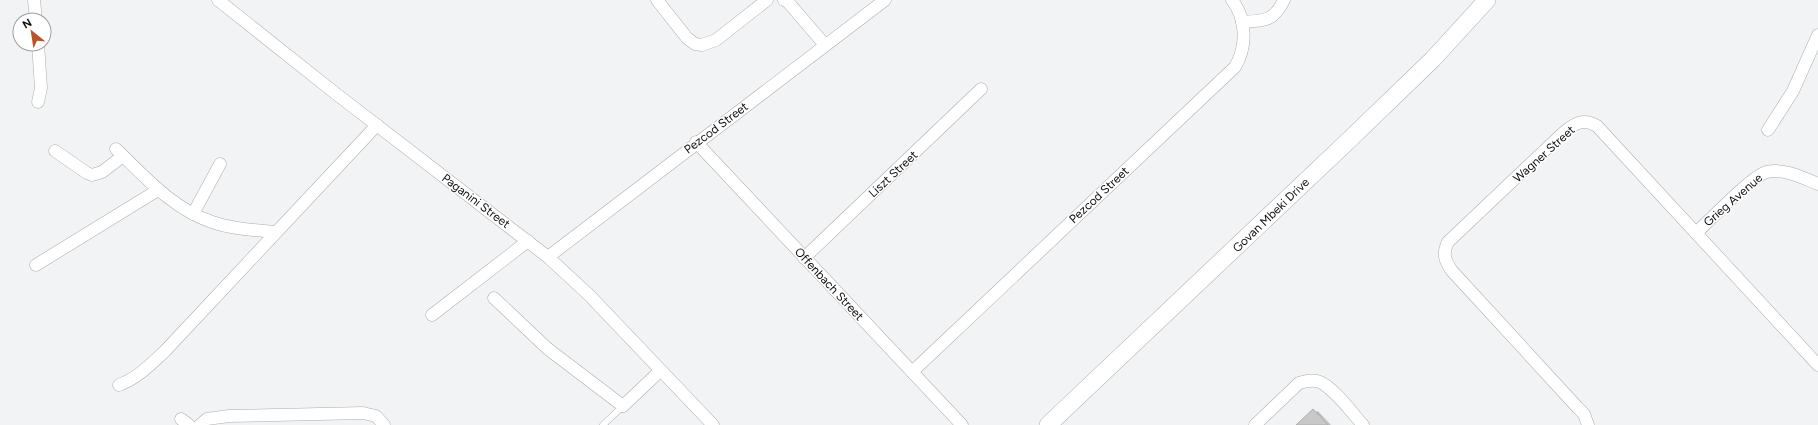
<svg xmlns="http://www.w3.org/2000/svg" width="1818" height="425" font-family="Figtree,sans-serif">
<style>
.building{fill:#c9c8c9;stroke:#afaeae;filter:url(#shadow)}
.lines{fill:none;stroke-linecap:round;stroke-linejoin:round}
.lane-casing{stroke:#acadae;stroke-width:7}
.street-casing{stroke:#acadae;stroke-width:13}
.secondary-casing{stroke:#acadae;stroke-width:18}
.lane{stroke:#fff;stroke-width:6}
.street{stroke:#fff;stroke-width:12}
.secondary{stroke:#fff;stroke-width:17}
.labels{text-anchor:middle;stroke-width:3;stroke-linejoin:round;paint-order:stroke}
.street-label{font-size:12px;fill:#0d0d0d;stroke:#fff}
</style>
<defs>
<filter id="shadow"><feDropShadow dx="4.5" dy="2.5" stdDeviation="0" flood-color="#0004"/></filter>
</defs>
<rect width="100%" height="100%" fill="#f2f3f4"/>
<!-- building -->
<path class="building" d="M1313,409L1328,425H1296Z"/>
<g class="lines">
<!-- lane casing -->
<g class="lane-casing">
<path id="lane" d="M603,425L623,406"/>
</g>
<!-- street casing -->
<g class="street-casing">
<g id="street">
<path d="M34,0L36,20"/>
<path d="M218,0L335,93L548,257L589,295L713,425"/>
<path d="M657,0L687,38L695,44L702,45L716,40L767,0"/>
<path d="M784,0L788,2L825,45"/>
<path d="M1242,22C1265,21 1274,21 1284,0"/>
<path d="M38,102L41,88L38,44"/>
<path d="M1768,130L1793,91L1818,35"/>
<path d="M696,142L962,425"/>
<path d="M116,149C145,177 173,209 212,222C232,229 254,230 276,232"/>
<path d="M55,151L87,173L92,175L102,172L123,156"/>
<path d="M193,214L220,164"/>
<path d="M1697,232C1709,221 1754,174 1767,172C1784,168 1803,178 1818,184"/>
<path d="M548,257L885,0"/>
<path d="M804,258L981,89"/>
<path d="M36,265L158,190"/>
<path d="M494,298L548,349L623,406L660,371"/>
<path d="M432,315L528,241"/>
<path d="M912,372L1235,67C1247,47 1247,19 1232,0"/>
<path d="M119,385C138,378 151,364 165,351L377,125"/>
<path d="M181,419L189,425"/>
<path d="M200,425L207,419L229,416L363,413L376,416L384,425"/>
<path d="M1255,425L1299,383C1306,381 1313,379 1320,382C1335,389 1352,413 1363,425"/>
<path d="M1588,425L1584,414L1578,408L1452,271C1445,261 1442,254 1448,242L1563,133C1575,123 1583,118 1597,126L1818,365"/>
</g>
</g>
<!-- secondary casing -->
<g class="secondary-casing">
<path id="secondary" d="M1048,425L1348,141L1433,59L1487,0"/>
</g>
<!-- lane -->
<use href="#lane" class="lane"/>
<!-- street -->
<use href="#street" class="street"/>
<!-- secondary -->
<use href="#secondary" class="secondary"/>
</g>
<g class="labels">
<!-- street labels -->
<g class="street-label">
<text transform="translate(716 128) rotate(-37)" y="4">Pezcod Street</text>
<text transform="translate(1544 154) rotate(-42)" y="4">Wagner Street</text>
<text transform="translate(893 174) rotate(-43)" y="4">Liszt Street</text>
<text transform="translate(1099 195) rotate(-43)" y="4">Pezcod Street</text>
<text transform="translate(1733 200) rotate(-41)" y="4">Grieg Avenue</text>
<text transform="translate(476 201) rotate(37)" y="4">Paganini Street</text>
<text transform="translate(1271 215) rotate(-44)" y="4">Govan Mbeki Drive</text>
<text transform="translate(829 284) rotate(47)" y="4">Offenbach Street</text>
</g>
</g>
<!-- north arrow -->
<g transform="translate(32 32) rotate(330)"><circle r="19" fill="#ffffff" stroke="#9e9e9e"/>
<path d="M0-3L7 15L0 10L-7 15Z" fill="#ba5426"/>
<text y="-6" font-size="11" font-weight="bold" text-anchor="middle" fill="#0d0d0d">N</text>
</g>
</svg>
